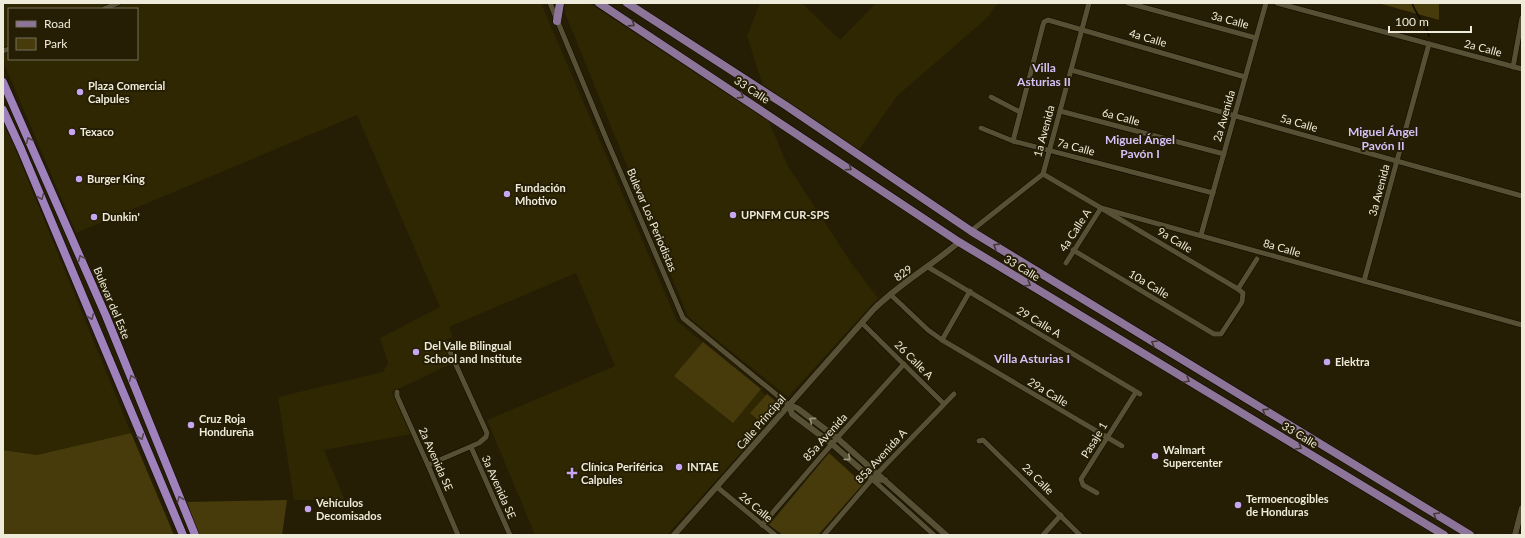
<svg xmlns="http://www.w3.org/2000/svg" width="1525" height="538" font-family="Lato,sans-serif">
<style>
.built{fill:#2f2602;fill-rule:evenodd}
.green{fill:#473b0c}
.lines{fill:none;stroke-linecap:round;stroke-linejoin:round}
.stream{stroke:#0f0900;stroke-width:1.5}
.minor-casing{stroke:#0e0800;stroke-width:6}
.tertiary-casing{stroke:#0e0800;stroke-width:7}
.primary-casing{stroke:#0e0800;stroke-width:9}
.trunk-casing{stroke:#0e0800;stroke-width:9}
.minor{stroke:#575034;stroke-width:5}
.tertiary{stroke:#575034;stroke-width:6}
.primary{stroke:#8d759a;stroke-width:8}
.trunk{stroke:#9f82bc;stroke-width:8}
.oneway{stroke:#443831}
.oneway2{stroke:#56464e}
.oneway3{stroke:#9b967f}
.poi-dot{fill:#c6a6f0;stroke:#251e04;stroke-width:1.5}
.labels{text-anchor:middle;stroke-width:4;stroke-linejoin:round;paint-order:stroke}
.street-label{font-size:11px;fill:#efebdb;stroke:#251e04}
.poi-label{font-size:11px;font-weight:bold;fill:#efebdb;stroke:#251e04;text-anchor:start}
.neighbourhood-label{font-size:12px;font-weight:bold;fill:#d7c0f8;stroke:#251e04}
</style>
<rect width="100%" height="100%" fill="#251e04"/>
<!-- built -->
<g class="built">
<path d="M3,3H541L677,321L781,408L667,535H535L487,420L615,366L576,273L449,327L453,337L443,341L453,363L392,392L411,434L324,450L345,500H294L278,397L383,372L388,363L380,338L440,307L357,115L76,233L3,61ZM9,9H137V59H9Z"/>
<path d="M564,3H589L768,120L788,166L852,264L878,298L788,397L688,317L565,13Z"/>
<path d="M760,3H802L840,40L876,3H998L986,19L897,96L859,150L766,95L747,36Z"/>
<path d="M3,124L12,141L131,433L37,455L3,450Z"/>
</g>
<!-- green -->
<g class="green">
<path d="M1378,3H1439V20Z"/>
<path d="M703,342L761,389L733,423L674,376Z"/>
<path d="M767,394L781,406L764,425L750,413Z"/>
<path d="M131,433L174,535H3V450L37,455Z"/>
<path d="M829,453L863,484L818,535H783L769,525Z"/>
<path d="M287,500L282,535H199L187,502Z"/>
</g>
<g class="lines">
<!-- stream -->
<path class="stream" d="M1412,3C1416,15 1426,24 1429,36"/>
<!-- minor casing -->
<g class="minor-casing">
<g id="minor">
<path d="M550,3L608,143L683,318L789,405"/>
<path d="M1128,3L1256,38"/>
<path d="M1277,3L1522,69"/>
<path d="M104,9L118,3"/>
<path d="M3,51L9,49"/>
<path d="M1513,67L1522,18"/>
<path d="M1071,70L1522,196"/>
<path d="M991,97L1020,112"/>
<path d="M1060,111L1224,154"/>
<path d="M981,128L1013,141L1213,193"/>
<path d="M1013,141L1043,25L1044,22L1048,20L1245,77"/>
<path d="M1043,174L1101,208L1522,325"/>
<path d="M971,231L1043,174L1089,3"/>
<path d="M1201,235L1266,3"/>
<path d="M1073,250L1214,334H1221L1242,302L1243,293L1238,289L1257,259"/>
<path d="M1066,263L1101,208L1238,289"/>
<path d="M928,267L1140,394"/>
<path d="M1364,281L1429,44"/>
<path d="M890,294L928,330L942,340L1122,446"/>
<path d="M862,323L944,404"/>
<path d="M942,340L970,291"/>
<path d="M397,392V396L428,465L458,535"/>
<path d="M979,441L983,440L1080,535"/>
<path d="M471,447L510,535"/>
<path d="M428,465L479,443L486,437L487,433L446,343"/>
<path d="M872,479L934,535"/>
<path d="M717,487L775,535"/>
<path d="M1097,493L1083,485L1081,479L1136,392"/>
<path d="M762,525L837,438L904,364"/>
<path d="M824,535L872,479L954,394"/>
<path d="M1043,535L1061,515"/>
</g>
</g>
<!-- tertiary casing -->
<g class="tertiary-casing">
<g id="tertiary">
<path d="M789,405L797,408L837,438L946,535"/>
<path d="M789,405L792,414L832,444L872,479L885,480"/>
<path d="M674,535L873,310C899,284 931,266 959,242"/>
<path d="M1515,535L1522,508"/>
</g>
</g>
<!-- primary casing -->
<g class="primary-casing">
<g id="primary">
<path d="M599,3L959,242L1444,535"/>
<path d="M627,3L785,105L971,231L1470,535"/>
<path d="M557,21L560,3"/>
</g>
</g>
<!-- trunk casing -->
<g class="trunk-casing">
<g id="trunk">
<path d="M3,82L106,316L195,535"/>
<path d="M3,110L21,149L183,535"/>
</g>
</g>
<!-- minor -->
<use href="#minor" class="minor"/>
<!-- tertiary -->
<use href="#tertiary" class="tertiary"/>
<!-- primary -->
<use href="#primary" class="primary"/>
<!-- trunk -->
<use href="#trunk" class="trunk"/>
</g>
<!-- one-way arrows -->
<defs><path id="oneway-chevron" d="M-2-3.5L2.5 0L-2 3.5" fill="none" stroke-width="1.6" stroke-linecap="round" stroke-linejoin="round"/></defs>
<g class="oneway">
<use href="#oneway-chevron" transform="translate(632 24) rotate(33)"/>
<use href="#oneway-chevron" transform="translate(741 96) rotate(33)"/>
<use href="#oneway-chevron" transform="translate(849 168) rotate(34)"/>
<use href="#oneway-chevron" transform="translate(996 246) rotate(-148)"/>
<use href="#oneway-chevron" transform="translate(1028 284) rotate(31)"/>
<use href="#oneway-chevron" transform="translate(1154 343) rotate(-149)"/>
<use href="#oneway-chevron" transform="translate(1187 380) rotate(31)"/>
<use href="#oneway-chevron" transform="translate(1265 411) rotate(-148)"/>
<use href="#oneway-chevron" transform="translate(1299 447) rotate(31)"/>
<use href="#oneway-chevron" transform="translate(1436 515) rotate(-149)"/>
</g>
<g class="oneway2">
<use href="#oneway-chevron" transform="translate(29 140) rotate(-114)"/>
<use href="#oneway-chevron" transform="translate(41 197) rotate(67)"/>
<use href="#oneway-chevron" transform="translate(81 258) rotate(-114)"/>
<use href="#oneway-chevron" transform="translate(91 317) rotate(67)"/>
<use href="#oneway-chevron" transform="translate(132 378) rotate(-112)"/>
<use href="#oneway-chevron" transform="translate(141 437) rotate(67)"/>
<use href="#oneway-chevron" transform="translate(180 499) rotate(-112)"/>
</g>
<g class="oneway3">
<use href="#oneway-chevron" transform="translate(812 420) rotate(-143)"/>
<use href="#oneway-chevron" transform="translate(848 458) rotate(41)"/>
</g>
<!-- markers -->
<g class="poi-dot">
<circle cx="80" cy="92" r="4"/>
<circle cx="72" cy="132" r="4"/>
<circle cx="79" cy="179" r="4"/>
<circle cx="507" cy="194" r="4"/>
<circle cx="733" cy="215" r="4"/>
<circle cx="94" cy="217" r="4"/>
<circle cx="416" cy="352" r="4"/>
<circle cx="1327" cy="362" r="4"/>
<circle cx="191" cy="425" r="4"/>
<circle cx="1155" cy="456" r="4"/>
<circle cx="679" cy="467" r="4"/>
<path d="M570 467h4v4h4v4h-4v4h-4v-4h-4v-4h4z"/>
<circle cx="1238" cy="505" r="4"/>
<circle cx="308" cy="509" r="4"/>
</g>
<g class="labels">
<!-- street labels -->
<g class="street-label">
<text transform="translate(1230 20) rotate(15)" y="4">3a Calle</text>
<text transform="translate(1148 38) rotate(16)" y="4">4a Calle</text>
<text transform="translate(1483 48) rotate(15)" y="4">2a Calle</text>
<text transform="translate(752 90) rotate(33)" y="4">33 Calle</text>
<text transform="translate(1224 116) rotate(-74)" y="4">2a Avenida</text>
<text transform="translate(1121 117) rotate(15)" y="4">6a Calle</text>
<text transform="translate(1299 123) rotate(16)" y="4">5a Calle</text>
<text transform="translate(1044 131) rotate(-75)" y="4">1a Avenida</text>
<text transform="translate(1076 147) rotate(15)" y="4">7a Calle</text>
<text transform="translate(1379 190) rotate(-75)" y="4">3a Avenida</text>
<text transform="translate(652 220) rotate(67)" y="4">Bulevar Los Periodistas</text>
<text transform="translate(1075 230) rotate(-57)" y="4">4a Calle A</text>
<text transform="translate(1175 240) rotate(31)" y="4">9a Calle</text>
<text transform="translate(1282 248) rotate(16)" y="4">8a Calle</text>
<text transform="translate(1022 268) rotate(31)" y="4">33 Calle</text>
<text transform="translate(903 273) rotate(-35)" y="4">829</text>
<text transform="translate(1149 284) rotate(31)" y="4">10a Calle</text>
<text transform="translate(112 303) rotate(67)" y="4">Bulevar del Este</text>
<text transform="translate(1039 322) rotate(31)" y="4">29 Calle A</text>
<text transform="translate(914 360) rotate(45)" y="4">26 Calle A</text>
<text transform="translate(1048 392) rotate(31)" y="4">29a Calle</text>
<text transform="translate(761 422) rotate(-49)" y="4">Calle Principal</text>
<text transform="translate(1300 435) rotate(31)" y="4">33 Calle</text>
<text transform="translate(825 437) rotate(-48)" y="4">85a Avenida</text>
<text transform="translate(1094 440) rotate(-59)" y="4">Pasaje 1</text>
<text transform="translate(881 456) rotate(-47)" y="4">85a Avenida A</text>
<text transform="translate(436 459) rotate(66)" y="4">2a Avenida SE</text>
<text transform="translate(1038 479) rotate(45)" y="4">2a Calle</text>
<text transform="translate(499 487) rotate(66)" y="4">3a Avenida SE</text>
<text transform="translate(756 507) rotate(40)" y="4">26 Calle</text>
</g>
<!-- poi labels -->
<g class="poi-label">
<text x="88" y="90">Plaza Comercial<tspan x="88" dy="13">Calpules</tspan></text>
<text x="80" y="136">Texaco</text>
<text x="87" y="183">Burger King</text>
<text x="515" y="192">Fundación<tspan x="515" dy="13">Mhotivo</tspan></text>
<text x="741" y="219">UPNFM CUR-SPS</text>
<text x="102" y="221">Dunkin'</text>
<text x="424" y="350">Del Valle Bilingual<tspan x="424" dy="13">School and Institute</tspan></text>
<text x="1335" y="366">Elektra</text>
<text x="199" y="423">Cruz Roja<tspan x="199" dy="13">Hondureña</tspan></text>
<text x="1163" y="454">Walmart<tspan x="1163" dy="13">Supercenter</tspan></text>
<text x="581" y="471">Clínica Periférica<tspan x="581" dy="13">Calpules</tspan></text>
<text x="687" y="471">INTAE</text>
<text x="1246" y="503">Termoencogibles<tspan x="1246" dy="13">de Honduras</tspan></text>
<text x="316" y="507">Vehículos<tspan x="316" dy="13">Decomisados</tspan></text>
</g>
<!-- neighbourhood labels -->
<g class="neighbourhood-label">
<text x="1044" y="72">Villa<tspan x="1044" dy="14">Asturias II</tspan></text>
<text x="1383" y="136">Miguel Ángel<tspan x="1383" dy="14">Pavón II</tspan></text>
<text x="1140" y="144">Miguel Ángel<tspan x="1140" dy="14">Pavón I</tspan></text>
<text x="1032" y="363">Villa Asturias I</text>
</g>
</g>
<!-- border -->
<rect width="1525" height="538" fill="none" stroke="#efebdb" stroke-width="8"/>
<!-- legend -->
<rect x="8" y="8" width="130" height="52" fill="#251e04" stroke="#76705a"/>
<rect x="16" y="21" width="20" height="6" fill="#8d759a" stroke="#76705a"/>
<text x="44" y="28" font-size="12" fill="#efebdb">Road</text>
<rect x="16" y="38" width="20" height="12" fill="#473b0c" stroke="#76705a"/>
<text x="44" y="48" font-size="12" fill="#efebdb">Park</text>
<!-- scale -->
<path d="M1389 26v6h82v-6" fill="none" stroke="#efebdb" stroke-width="2"/>
<text x="1395" y="26" font-size="12" fill="#efebdb" stroke="#251e04" stroke-width="3" paint-order="stroke">100 m</text>
</svg>
